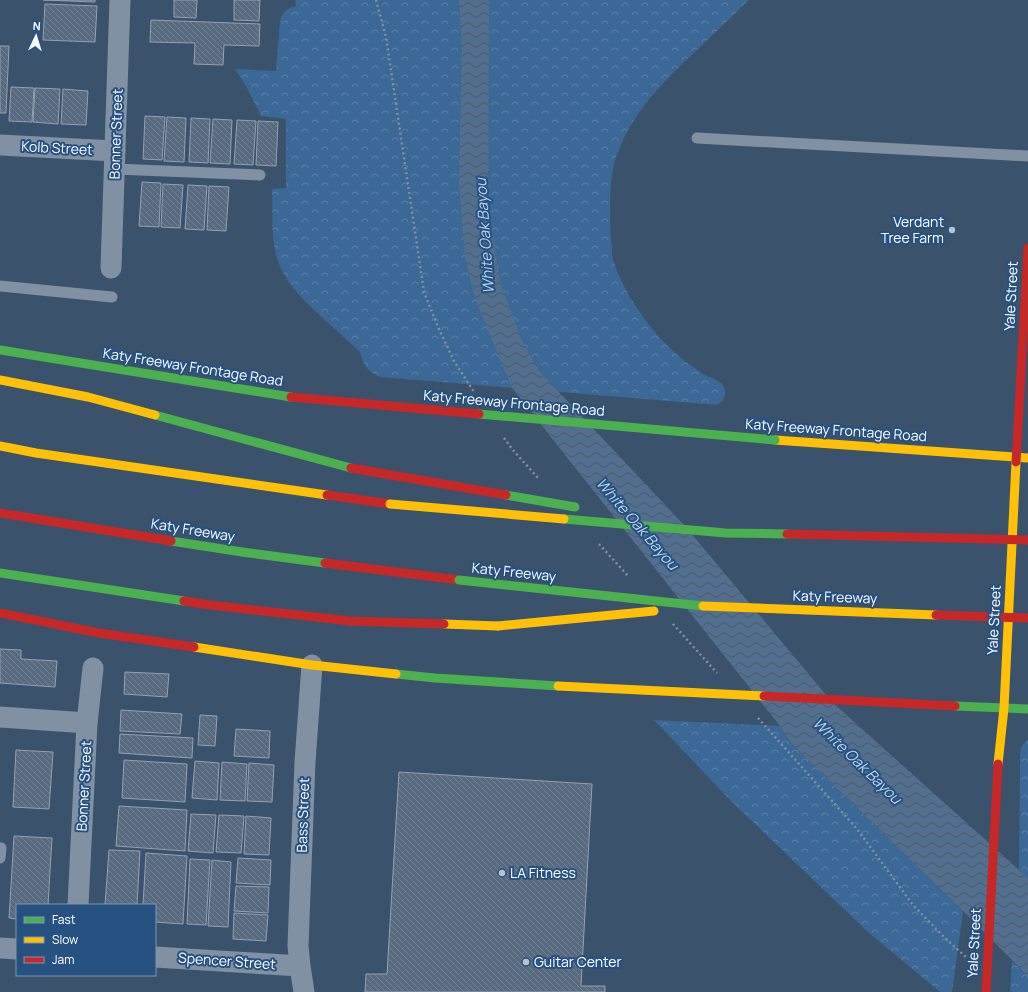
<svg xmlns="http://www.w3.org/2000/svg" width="1028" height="992" font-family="Manrope,sans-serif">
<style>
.park{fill:url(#park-crowns)}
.water{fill:url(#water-waves)}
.building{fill:url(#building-back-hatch);stroke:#94a1b1}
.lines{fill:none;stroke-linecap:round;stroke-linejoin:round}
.path{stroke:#8190a2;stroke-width:2.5;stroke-dasharray:2 3;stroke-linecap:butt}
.lane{stroke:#8190a2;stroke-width:11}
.street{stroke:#8190a2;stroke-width:21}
.fast{stroke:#4caf50;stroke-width:9}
.slow{stroke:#ffc107;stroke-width:9}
.jam{stroke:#c62828;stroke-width:9}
.fast-bridge{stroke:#4caf50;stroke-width:9}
.slow-bridge{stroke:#ffc107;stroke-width:9}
.jam-bridge{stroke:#c62828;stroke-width:9}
.poi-dot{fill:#bac2cc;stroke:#275180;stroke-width:1.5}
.labels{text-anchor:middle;stroke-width:4;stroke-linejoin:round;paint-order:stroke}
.street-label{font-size:14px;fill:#fff;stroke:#275180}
.poi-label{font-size:14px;fill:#fff;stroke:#275180;text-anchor:start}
.water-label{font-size:15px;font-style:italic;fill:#b9d3ed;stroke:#275180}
</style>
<defs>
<pattern id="park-crowns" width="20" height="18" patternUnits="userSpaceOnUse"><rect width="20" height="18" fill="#3b6896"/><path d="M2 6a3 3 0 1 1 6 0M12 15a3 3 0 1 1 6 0" fill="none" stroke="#587fa6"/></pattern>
<pattern id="water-waves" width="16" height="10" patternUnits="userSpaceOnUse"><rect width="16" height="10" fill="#526f8f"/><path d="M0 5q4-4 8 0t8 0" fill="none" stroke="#4e5a67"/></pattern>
<pattern id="building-back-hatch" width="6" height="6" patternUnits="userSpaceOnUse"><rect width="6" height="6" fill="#586a7f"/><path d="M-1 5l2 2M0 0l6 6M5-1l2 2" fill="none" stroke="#718092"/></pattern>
</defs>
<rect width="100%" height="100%" fill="#3b526c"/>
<!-- park -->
<g class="park">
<path d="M295,0H749C732,17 714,33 697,50C665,80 634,110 618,152C611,168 610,192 610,209C610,222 610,235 612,248C612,252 612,256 613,260C625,297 655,338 686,362C691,366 698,370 703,374C709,377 717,379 722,384C728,392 725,402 716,405L381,377C367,372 363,365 360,352C348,341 336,330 324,319C302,299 281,280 275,250C271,230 273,209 272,189L286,188V119L261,116L246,86L235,69L276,71L280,21C283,11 286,9 296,6Z"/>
<path d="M654,720L780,726L791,743L963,911L952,992H940L868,932L732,802Z"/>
<path d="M1028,740V878L1019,870L1020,765C1020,756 1019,745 1028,740Z"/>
<path d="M1012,961L1028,976V992H1010Z"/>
</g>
<!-- water -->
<path class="water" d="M459,0H489L488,207L500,282L522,341L540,372L685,526L832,702L1028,878V976L963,911L791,743L780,726L512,388L476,301L465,258L459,182L462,45Z"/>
<!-- building -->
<g class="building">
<path d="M43,0H95V2Z"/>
<path d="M174,0H197L196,18L174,17Z"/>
<path d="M234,0H260L259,21L234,20Z"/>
<path d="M45,4L97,6L95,42L43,40Z"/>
<path d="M151,20L260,24L259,46L224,45L223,65L194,64L195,43L150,42Z"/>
<path d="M0,46H9L6,113H0Z"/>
<path d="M11,87L34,88L32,122L9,121Z"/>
<path d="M35,88L60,89L58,124L33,122Z"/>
<path d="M63,89L88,91L86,125L61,124Z"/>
<path d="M145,116L165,117L162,160L143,159Z"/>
<path d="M167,117L186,118L184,162L164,161Z"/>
<path d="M191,118L210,119L208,163L189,162Z"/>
<path d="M213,119L232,120L230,164L210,163Z"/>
<path d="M237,120L256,121L253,165L234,164Z"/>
<path d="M258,121L278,122L276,166L256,165Z"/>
<path d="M142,182L161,183L159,227L139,226Z"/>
<path d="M163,184L183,185L180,228L161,227Z"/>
<path d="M188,185L207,186L204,230L185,229Z"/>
<path d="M209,186L229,187L226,231L207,230Z"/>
<path d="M0,649L21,650V659L57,661L55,687L0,683Z"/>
<path d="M125,672L169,674L167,697L124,694Z"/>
<path d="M121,710L182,714L180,734L120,731Z"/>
<path d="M200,715L217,716L215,746L198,745Z"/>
<path d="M236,729L270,731L269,758L234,756Z"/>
<path d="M120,734L193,738L192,758L119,753Z"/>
<path d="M16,750L53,752L49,809L13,807Z"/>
<path d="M124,760L187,764L185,802L122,798Z"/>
<path d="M195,761L219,763L217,800L192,798Z"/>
<path d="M222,762L247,764L245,801L220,800Z"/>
<path d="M249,763L274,765L272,802L247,801Z"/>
<path d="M399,772L592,784L581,986H605V992H365L366,974H387Z"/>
<path d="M119,806L187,810L185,851L116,846Z"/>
<path d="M191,814L216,815L213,853L188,851Z"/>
<path d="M219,815L244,816L241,853L216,852Z"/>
<path d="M246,816L271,818L269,855L244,854Z"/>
<path d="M14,836L52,838L48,905H17V919L9,918Z"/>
<path d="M109,850L140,851L137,905H105Z"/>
<path d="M146,853L187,856L183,924L155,922V905H143Z"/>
<path d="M238,858L271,860L270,885L236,883Z"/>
<path d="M190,859L210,860L206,925L187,924Z"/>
<path d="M212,860L231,862L228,927L208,926Z"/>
<path d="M236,886L269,887L268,913L234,911Z"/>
<path d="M234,913L268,915L266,941L233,939Z"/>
</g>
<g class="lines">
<!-- path -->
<g class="path">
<path d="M376,0L386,37L424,292L438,327L454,361L474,392"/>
<path d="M504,438L512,449L538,478"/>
<path d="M599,544L629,577"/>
<path d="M673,624L717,673"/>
<path d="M758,718L857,829L913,905L946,939L967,958"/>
</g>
<!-- lane -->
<g class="lane">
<path d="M697,138L1028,156"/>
<path d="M115,169L260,175"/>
<path d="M0,286L112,297"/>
<path d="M0,858L1,848"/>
</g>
<!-- street -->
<g class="street">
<path d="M0,145L115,151"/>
<path d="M111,268L120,0"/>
<path d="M0,717L87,723"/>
<path d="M78,905L87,723L93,668"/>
<path d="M0,948L17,949"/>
<path d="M155,957L300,966"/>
<path d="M304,992L300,966L298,946L305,762L312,665"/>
</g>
<!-- fast -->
<g class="fast">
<path d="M0,350L291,397"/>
<path d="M155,415L351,468"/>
<path d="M171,541L242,552L325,563"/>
<path d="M0,573L184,601"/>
<path d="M396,674L435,678L558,686"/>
<path d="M955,706L1028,709"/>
</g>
<!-- slow -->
<g class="slow">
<path d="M0,380L88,397L155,415"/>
<path d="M775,440L1028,458"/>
<path d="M0,446L36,453L327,495"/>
<path d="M444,624L498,626"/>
<path d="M194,647L312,665L396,674"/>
<path d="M998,764L1004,708L1016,462"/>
</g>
<!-- jam -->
<g class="jam">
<path d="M1016,462L1028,248"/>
<path d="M327,495L390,504"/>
<path d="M0,513L171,541"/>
<path d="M325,563L459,580"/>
<path d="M184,601L210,605L350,621L444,624"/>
<path d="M0,613L99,633L194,647"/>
</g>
<!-- fast-bridge -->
<g class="fast-bridge">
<path d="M479,414L775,440"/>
<path d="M506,495L575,507"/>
<path d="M564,519L726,533L787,534"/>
<path d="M459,580L703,606"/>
</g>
<!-- slow-bridge -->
<g class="slow-bridge">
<path d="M390,504L564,519"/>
<path d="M703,606L936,615"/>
<path d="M498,626L654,611"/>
<path d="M558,686L764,696"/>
</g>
<!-- jam-bridge -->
<g class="jam-bridge">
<path d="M291,397L479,414"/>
<path d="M351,468L506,495"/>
<path d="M787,534L1028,540"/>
<path d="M936,615L1028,618"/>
<path d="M764,696L955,706"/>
<path d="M986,992L998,764"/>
</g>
</g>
<!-- markers -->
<g class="poi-dot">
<circle cx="952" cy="230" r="4"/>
<circle cx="502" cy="873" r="4"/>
<circle cx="526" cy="962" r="4"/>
</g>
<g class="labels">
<!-- street labels -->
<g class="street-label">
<text transform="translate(116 134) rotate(-88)" y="5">Bonner Street</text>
<text transform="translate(57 148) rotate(3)" y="5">Kolb Street</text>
<text transform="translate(1011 296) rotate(-87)" y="5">Yale Street</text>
<text transform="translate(193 367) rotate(9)" y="5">Katy Freeway Frontage Road</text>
<text transform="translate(514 403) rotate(5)" y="5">Katy Freeway Frontage Road</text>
<text transform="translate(836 430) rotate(4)" y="5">Katy Freeway Frontage Road</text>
<text transform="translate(193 530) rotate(9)" y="5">Katy Freeway</text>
<text transform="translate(514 572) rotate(6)" y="5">Katy Freeway</text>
<text transform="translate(835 597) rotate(2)" y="5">Katy Freeway</text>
<text transform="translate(994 620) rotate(-87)" y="5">Yale Street</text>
<text transform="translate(84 786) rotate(-87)" y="5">Bonner Street</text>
<text transform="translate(303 815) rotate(-88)" y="5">Bass Street</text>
<text transform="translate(974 943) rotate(-87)" y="5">Yale Street</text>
<text transform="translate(227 961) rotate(4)" y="5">Spencer Street</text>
</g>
<!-- poi labels -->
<g class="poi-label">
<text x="944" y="227" text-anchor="end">Verdant<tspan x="944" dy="16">Tree Farm</tspan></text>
<text x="510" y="878">LA Fitness</text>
<text x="534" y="967">Guitar Center</text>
</g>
<!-- water labels -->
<g class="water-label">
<text transform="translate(485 236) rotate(-94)" y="5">White Oak Bayou</text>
<text transform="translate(637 524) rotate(49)" y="5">White Oak Bayou</text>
<text transform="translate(857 761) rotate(44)" y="5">White Oak Bayou</text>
</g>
</g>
<!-- legend -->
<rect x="16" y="904" width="140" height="72" fill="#275180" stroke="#7d97b3"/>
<rect x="24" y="917" width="20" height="6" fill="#4caf50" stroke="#7d97b3"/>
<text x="52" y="924" font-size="12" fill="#ffffff">Fast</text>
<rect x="24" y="937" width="20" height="6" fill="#ffc107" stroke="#7d97b3"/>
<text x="52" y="944" font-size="12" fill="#ffffff">Slow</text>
<rect x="24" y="957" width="20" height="6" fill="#c62828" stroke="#7d97b3"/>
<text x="52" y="964" font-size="12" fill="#ffffff">Jam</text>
<!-- north arrow -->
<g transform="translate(36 36) rotate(4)" stroke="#275180" stroke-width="3" paint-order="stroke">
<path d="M0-3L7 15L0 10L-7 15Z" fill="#ffffff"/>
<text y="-6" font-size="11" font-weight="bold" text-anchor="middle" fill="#ffffff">N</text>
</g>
</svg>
